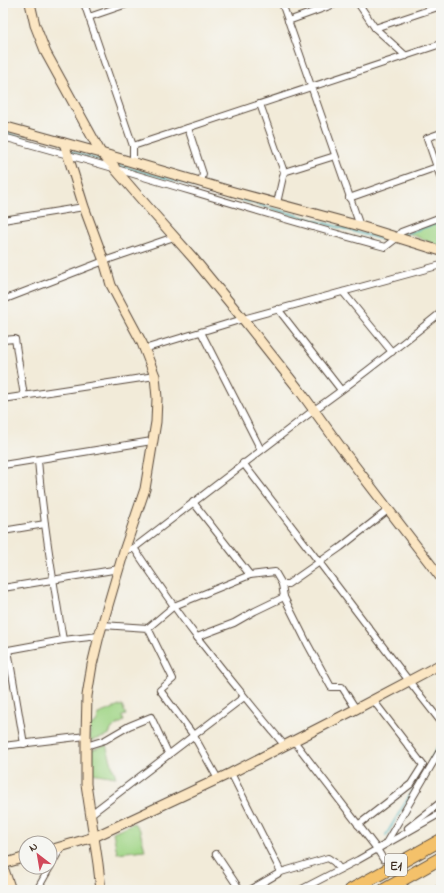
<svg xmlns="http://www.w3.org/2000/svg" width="444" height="893" font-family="'Indie Flower',sans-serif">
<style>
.green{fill:#a0d586;stroke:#6e8052}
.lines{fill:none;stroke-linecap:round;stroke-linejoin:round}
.stream{stroke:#40b1b9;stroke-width:2}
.street-tunnel{stroke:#cdc4b4;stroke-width:6;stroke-dasharray:6 3;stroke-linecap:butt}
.street-casing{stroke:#56473a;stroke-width:8}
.secondary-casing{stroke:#56473a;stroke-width:11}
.highway-casing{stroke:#56473a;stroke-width:14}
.street{stroke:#fff;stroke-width:6}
.secondary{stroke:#fbe6c3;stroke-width:9}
.highway{stroke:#f4c16a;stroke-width:12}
.labels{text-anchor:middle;stroke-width:3.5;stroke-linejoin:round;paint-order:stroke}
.shield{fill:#f6f6f2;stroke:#73675e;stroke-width:1}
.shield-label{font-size:13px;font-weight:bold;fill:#3b2a1e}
</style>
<rect width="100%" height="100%" fill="#f6f6f2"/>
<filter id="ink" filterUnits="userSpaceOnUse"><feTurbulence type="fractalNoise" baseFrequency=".025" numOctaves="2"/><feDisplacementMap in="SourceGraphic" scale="8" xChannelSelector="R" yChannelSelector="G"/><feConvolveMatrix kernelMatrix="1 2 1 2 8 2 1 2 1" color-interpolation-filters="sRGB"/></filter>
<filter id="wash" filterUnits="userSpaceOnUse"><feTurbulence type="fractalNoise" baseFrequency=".012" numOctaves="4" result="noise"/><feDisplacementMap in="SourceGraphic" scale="16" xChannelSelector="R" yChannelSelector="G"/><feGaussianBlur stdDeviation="0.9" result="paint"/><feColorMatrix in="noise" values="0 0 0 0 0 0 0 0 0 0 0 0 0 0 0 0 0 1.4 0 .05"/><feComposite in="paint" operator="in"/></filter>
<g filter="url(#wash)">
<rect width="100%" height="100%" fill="#f2ebd9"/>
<!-- green -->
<g class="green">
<path d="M441,222V247L408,233Z"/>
<path d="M122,705L126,715L122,716L124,721L112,728L108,736L94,740H90V726L97,722L98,714Z"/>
<path d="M106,745L116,777L91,773V750Z"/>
<path d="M134,823L140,831L145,850L117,853L113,832Z"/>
</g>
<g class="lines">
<!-- stream -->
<g class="stream">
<path d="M3,132L63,150"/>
<path d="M69,151L104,161"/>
<path d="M118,165L384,240L389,239"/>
<path d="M401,235L441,222"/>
<path d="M429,763L441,742"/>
<path d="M386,835L423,773"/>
</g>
</g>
</g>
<g filter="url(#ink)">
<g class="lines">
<!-- street-tunnel -->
<path class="street-tunnel" d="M383,859L401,882"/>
<!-- street casing -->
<g class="street-casing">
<g id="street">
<path d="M84,3L133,146V162"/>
<path d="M282,3L360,226"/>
<path d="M358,3L375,28L406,56"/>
<path d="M89,17L130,3"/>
<path d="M288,21L338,3"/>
<path d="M375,28L441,6"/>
<path d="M260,104L284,172L277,203"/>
<path d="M188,128L203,174L201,182"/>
<path d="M441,133L427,138L441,179"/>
<path d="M3,137C131,171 257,213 385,247L398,237L401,232L441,217"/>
<path d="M133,146L441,44"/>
<path d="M284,172L335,156"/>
<path d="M349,198L437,167"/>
<path d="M3,220L84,207"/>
<path d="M343,292L392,352"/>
<path d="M3,300L104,261L174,237"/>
<path d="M278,309L341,390"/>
<path d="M201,332L261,450"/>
<path d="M3,340L15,339L24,396"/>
<path d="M144,349L243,319L441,265"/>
<path d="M3,399L155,376"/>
<path d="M38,460C43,520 53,580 63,640"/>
<path d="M243,463L319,562L409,681L441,722"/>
<path d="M3,465L152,441"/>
<path d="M193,502L250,575"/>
<path d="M3,531L45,524"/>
<path d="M134,548C154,578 174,607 196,636C225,673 255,710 285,746"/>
<path d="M124,551L134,548L314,410C357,380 398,347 439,314L441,318"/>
<path d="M282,584H288L341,547L388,510"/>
<path d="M3,588L119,569"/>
<path d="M102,625L148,628L174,606L250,575L275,572L282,584L284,597L307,643L331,687H342L356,709"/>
<path d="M148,628L173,679L160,690L194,736L218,779"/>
<path d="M197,637L234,623L255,611L284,597"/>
<path d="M8,650L24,744"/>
<path d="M3,651L63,640L99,636"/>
<path d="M294,741L377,849L383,859"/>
<path d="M3,746L86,736"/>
<path d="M86,746L105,740L129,726L151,717L169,755"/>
<path d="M231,773L281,872"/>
<path d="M91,814L244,697"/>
<path d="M358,825L411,784L423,765L373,700"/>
<path d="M408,828L441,802"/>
<path d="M386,843L441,749"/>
<path d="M216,854L240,890"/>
<path d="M406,888L408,890"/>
<path d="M37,890L62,846"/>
<path d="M250,890L281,872L328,858L334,862L340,869"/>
<path d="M300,890L358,860L441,813"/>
<path d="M436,890L441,888"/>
</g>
</g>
<!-- secondary casing -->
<g class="secondary-casing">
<g id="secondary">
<path d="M30,3L35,25L46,53L101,153L114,166L115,169L154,214L194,259L243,319L300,391L342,449L441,578"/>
<path d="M3,126L101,153L234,192L360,226L441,251"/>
<path d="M64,143L84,207L104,261L111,285L142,343L155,376L157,398L156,422L145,489L124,551L99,636L92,665L87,696L86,736V784L98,864L101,890"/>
<path d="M50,850L94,837L231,773L356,709L441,664"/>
<path d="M3,864L26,857"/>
<path d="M3,867L11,890"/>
</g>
</g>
<!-- highway casing -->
<g class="highway-casing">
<g id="highway">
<path d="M351,890L441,840"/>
<path d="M384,890L441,858"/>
</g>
</g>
<!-- street -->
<use href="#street" class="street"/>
<!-- secondary -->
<use href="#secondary" class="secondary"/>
<!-- highway -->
<use href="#highway" class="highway"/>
</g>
</g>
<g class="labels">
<!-- shield labels -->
<rect class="shield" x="385" y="854" width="22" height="22" rx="3"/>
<g class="shield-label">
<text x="396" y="870">E1</text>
</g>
</g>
<!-- margin -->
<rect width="444" height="893" fill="none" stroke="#f6f6f2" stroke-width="16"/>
<!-- north arrow -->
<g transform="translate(38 855) rotate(329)"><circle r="19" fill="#f6f6f2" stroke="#aba49d"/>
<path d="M0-3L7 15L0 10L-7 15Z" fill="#d1495b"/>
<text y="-6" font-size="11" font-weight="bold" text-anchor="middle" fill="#3b2a1e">N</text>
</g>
</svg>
